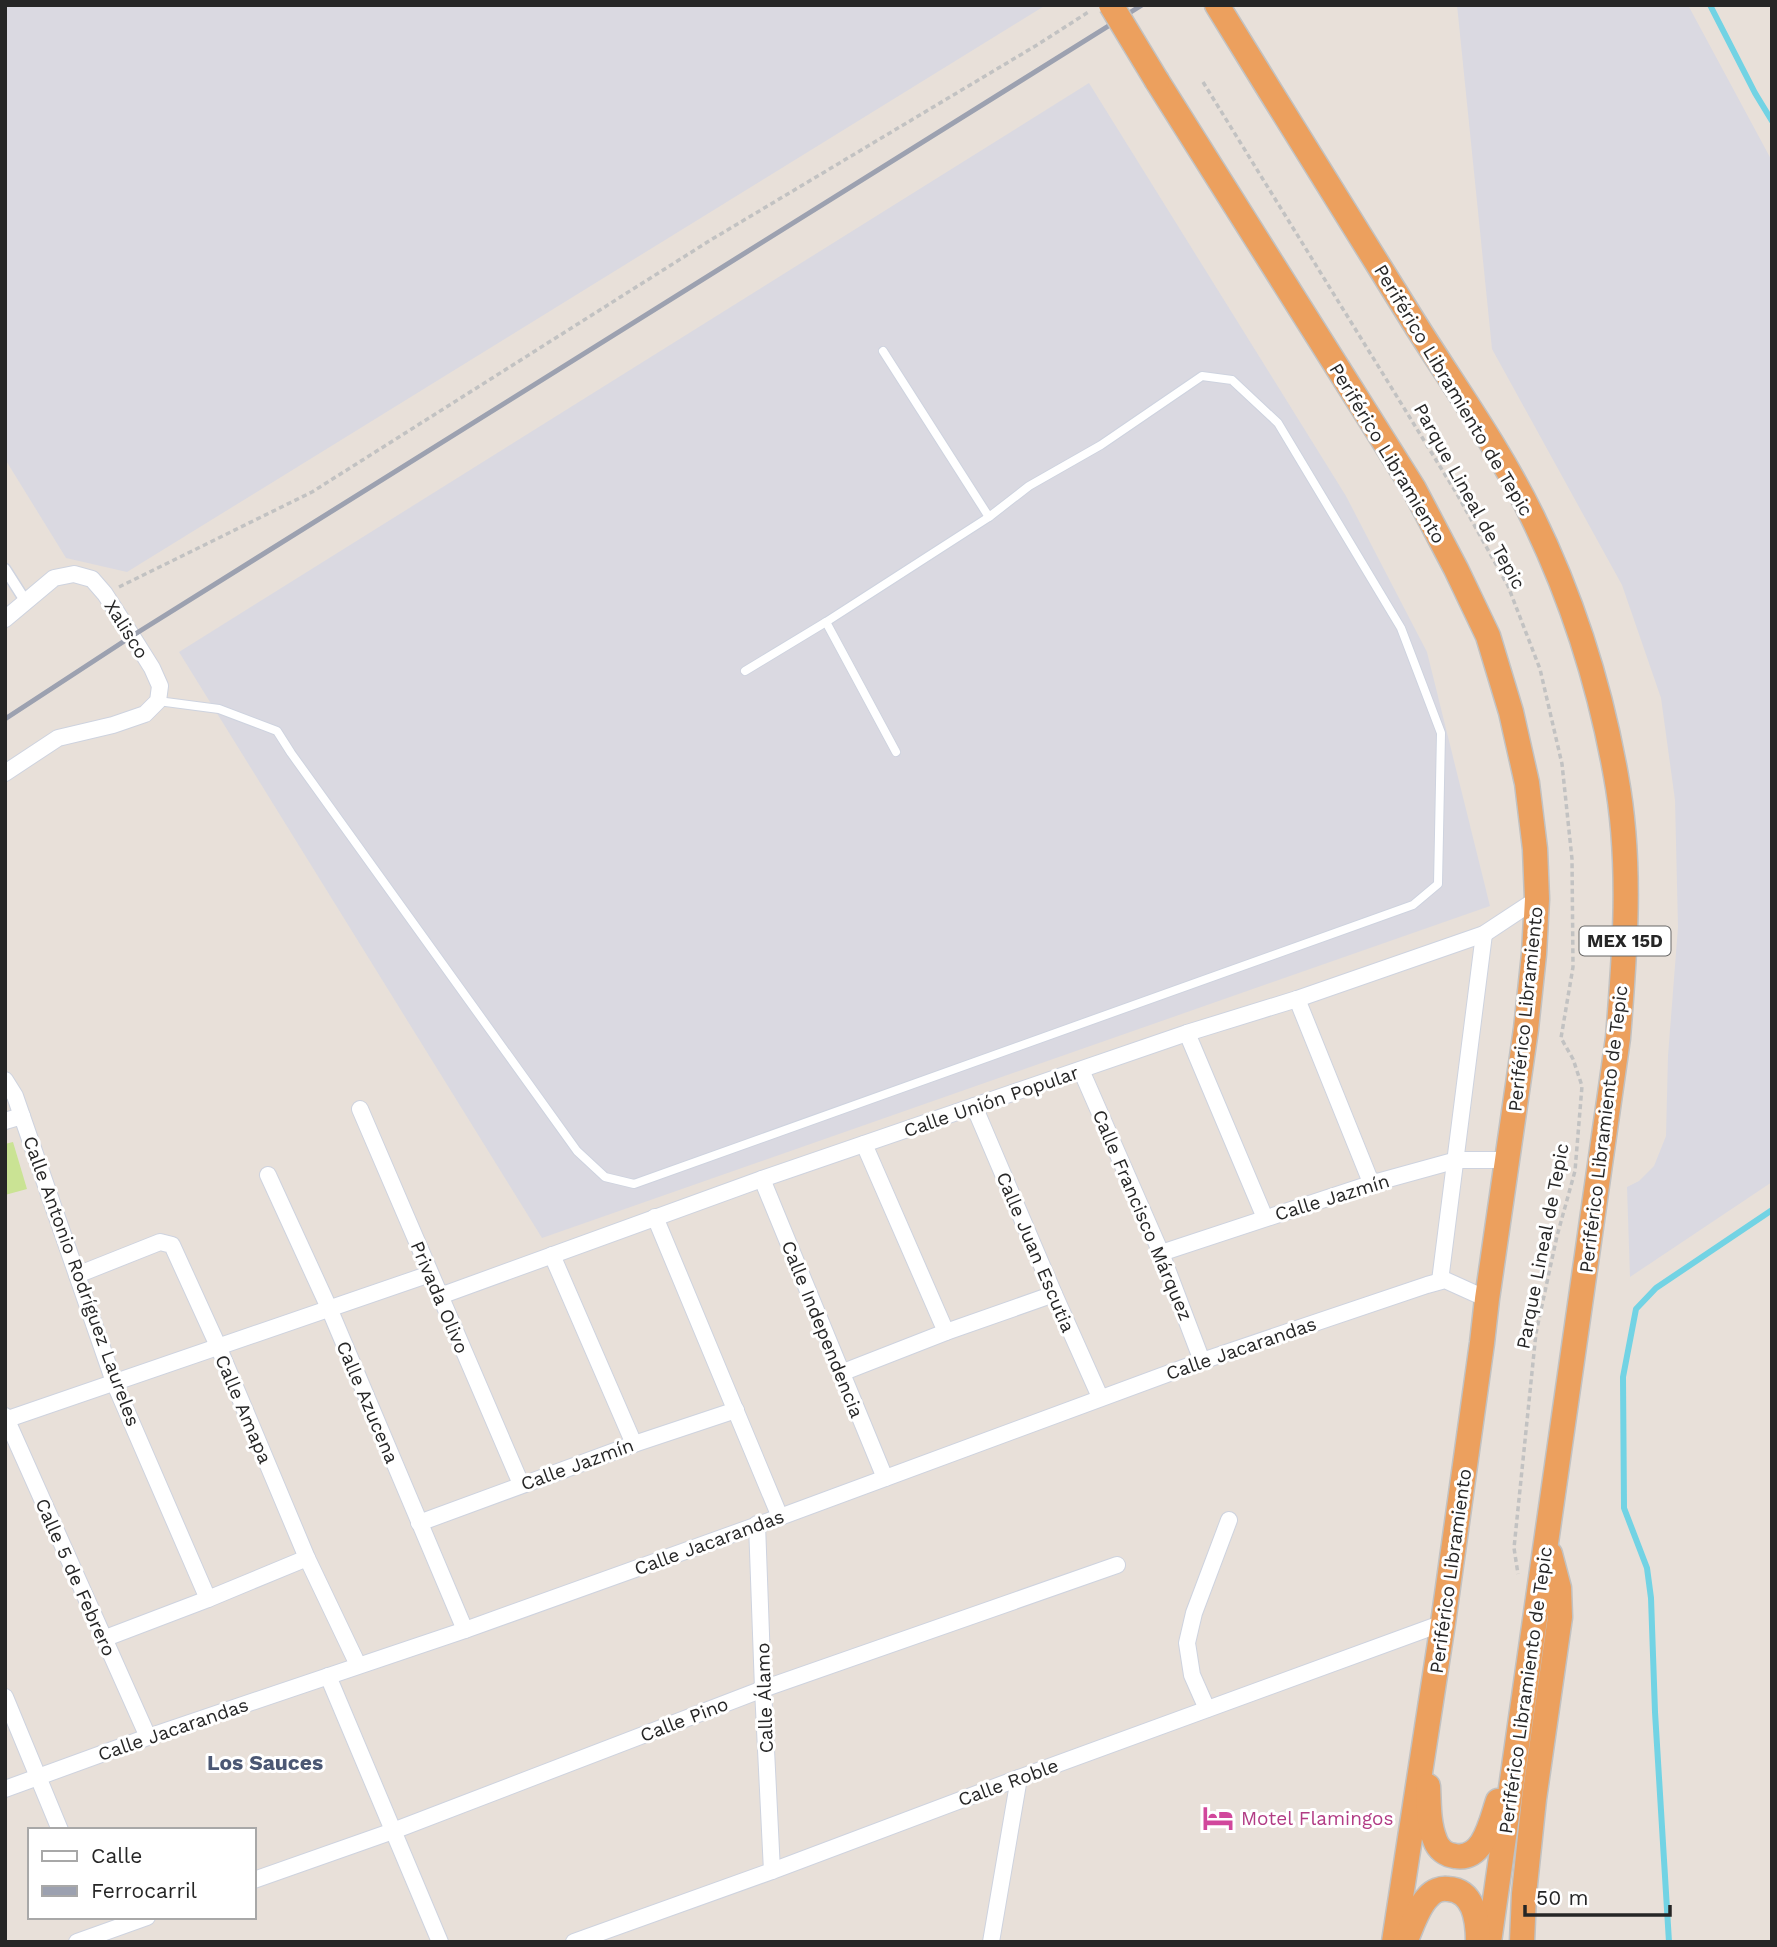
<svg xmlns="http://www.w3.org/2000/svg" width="1777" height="1947" font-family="'Work Sans',sans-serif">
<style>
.industrial{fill:#dad9e1}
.pitch{fill:#cae394}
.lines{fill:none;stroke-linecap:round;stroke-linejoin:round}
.stream{stroke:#72d3e4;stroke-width:6}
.service-casing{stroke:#ced3df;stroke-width:10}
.pedestrian-casing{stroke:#ced3df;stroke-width:13}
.minor-casing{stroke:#ced3df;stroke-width:18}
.trunk-casing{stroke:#c2c2c2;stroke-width:27}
.path{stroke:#c2c2c2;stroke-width:3.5;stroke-dasharray:5 3.5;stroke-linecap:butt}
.service{stroke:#fff;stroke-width:8}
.pedestrian{stroke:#fff;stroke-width:10}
.minor{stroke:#fff;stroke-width:16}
.trunk{stroke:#eca05e;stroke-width:24}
.rail{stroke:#9ca1b0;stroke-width:5}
.trunk-bridge-casing{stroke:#c2c2c2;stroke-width:27;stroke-linecap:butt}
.trunk-bridge{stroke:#eca05e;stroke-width:24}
.labels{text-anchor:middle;stroke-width:6;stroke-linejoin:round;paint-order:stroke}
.shield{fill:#fff;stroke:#676767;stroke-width:2}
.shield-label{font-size:18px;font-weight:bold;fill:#262626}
.street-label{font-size:19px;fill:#262626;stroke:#fff}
.hotel-label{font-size:19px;fill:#b23c85;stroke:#fff;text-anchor:start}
.neighbourhood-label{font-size:21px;font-weight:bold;fill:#4b5773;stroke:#fff}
</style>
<rect width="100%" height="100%" fill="#e8e0d9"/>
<!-- industrial -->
<g class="industrial">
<path d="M5,5H1046L127,572L66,558L5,459Z"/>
<path d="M1457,5H1688L1772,161V1182L1630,1277L1627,1187L1639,1181L1654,1166L1666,1136L1668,1056L1678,927L1675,800L1661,698L1622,585L1492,349Z"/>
<path d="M1089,83L1346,496L1427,652L1490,906L542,1238L179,652Z"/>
</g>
<!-- pitch -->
<path class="pitch" d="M13,1142L27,1189L5,1195V1144Z"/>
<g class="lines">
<!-- stream -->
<g class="stream">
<path d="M1710,5L1755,93L1772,121"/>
<path d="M1669,1942L1655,1712L1651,1598L1647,1568L1624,1508L1623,1377L1636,1309L1656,1288L1772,1210"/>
</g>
<!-- service casing -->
<g class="service-casing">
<g id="service">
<path d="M883,351L989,517"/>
<path d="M826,622L896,752"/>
<path d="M158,701L219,709L277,731L291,753L577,1151L605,1177L634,1184L1413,905L1438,884L1441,733L1401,628L1278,423L1232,380L1202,376L1101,445L1029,486L989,517L826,622L745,671"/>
</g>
</g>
<!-- pedestrian casing -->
<g class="pedestrian-casing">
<path id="pedestrian" d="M5,569L26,602"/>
</g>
<!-- minor casing -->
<g class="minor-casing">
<g id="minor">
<path d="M5,619L54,578L74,574L92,579L105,594L132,636L152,668L160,686L158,701L145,714L113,725L58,738L5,773"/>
<path d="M1297,999L1370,1180V1184"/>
<path d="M1187,1033L1265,1218"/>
<path d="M1081,1070L1161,1253L1202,1361"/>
<path d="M5,1080L15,1096L114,1382L208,1599"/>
<path d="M974,1106L1054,1294L1100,1397"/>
<path d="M360,1109L521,1484"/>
<path d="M5,1121L22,1116"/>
<path d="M864,1144L946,1332"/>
<path d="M268,1175L329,1308L465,1630"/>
<path d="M762,1179L885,1478"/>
<path d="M655,1217L780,1517"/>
<path d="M1161,1253L1370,1184L1457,1160H1507"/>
<path d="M552,1255L634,1444"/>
<path d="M77,1275L160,1242L172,1245L218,1346L307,1558L358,1665"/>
<path d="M1440,1281L1484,934"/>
<path d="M440,1296L762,1179L1187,1033L1297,999L1484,934L1537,899"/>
<path d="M841,1373L946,1332L1054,1294"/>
<path d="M5,1416L148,1737"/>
<path d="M5,1420L430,1274"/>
<path d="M419,1523L634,1444L736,1410"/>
<path d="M757,1524L763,1689L772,1871"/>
<path d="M103,1639L208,1599L307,1558"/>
<path d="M328,1676L440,1942"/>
<path d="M5,1697L60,1830"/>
<path d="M1207,1709L1192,1675L1187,1643L1194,1613L1229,1520"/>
<path d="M5,1789L148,1737L465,1630L780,1517L1202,1361L1427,1285L1445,1280L1487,1299"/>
<path d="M254,1880L393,1831L763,1689L1117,1565"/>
<path d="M77,1942L147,1917"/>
<path d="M574,1942L772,1871L1019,1778L1443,1623"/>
<path d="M991,1942L1019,1778"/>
</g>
</g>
<!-- trunk casing -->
<g class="trunk-casing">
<g id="trunk">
<path d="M1217,5C1281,109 1346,213 1410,316C1451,382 1498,446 1532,516C1572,598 1600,686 1616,776C1632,863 1625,951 1618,1038L1489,1942"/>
<path d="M1157,81L1414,489L1456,569L1488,636L1511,712L1527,783L1535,849L1537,899L1534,954L1526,1029L1487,1299L1482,1343L1443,1623L1394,1942"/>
<path d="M1428,1786C1429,1803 1428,1823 1435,1840C1438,1849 1446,1855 1455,1856C1484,1861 1491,1821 1498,1801"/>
<path d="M1405,1942C1412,1927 1417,1908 1428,1897C1433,1891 1441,1888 1448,1889C1474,1890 1478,1921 1478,1942"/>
<path d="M1522,1942L1524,1894L1534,1799L1560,1617L1559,1588L1550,1554"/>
</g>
</g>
<!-- path -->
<g class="path">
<path d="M1203,82L1457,494L1508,586L1540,669L1562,764L1572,859L1573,967L1561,1038L1573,1059L1582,1086L1575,1171L1557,1236L1536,1333L1514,1548L1518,1574"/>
<path d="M119,587L312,492L709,241L1037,45L1090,11"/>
</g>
<!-- service -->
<use href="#service" class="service"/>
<!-- pedestrian -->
<use href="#pedestrian" class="pedestrian"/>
<!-- minor -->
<use href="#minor" class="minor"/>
<!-- trunk -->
<use href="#trunk" class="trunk"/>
<!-- rail -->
<path class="rail" d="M5,719L132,636L1142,5"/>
<!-- trunk-bridge casing -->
<g class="trunk-bridge-casing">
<path id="trunk-bridge" d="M1111,5L1157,81"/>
</g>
<!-- trunk-bridge -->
<use href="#trunk-bridge" class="trunk-bridge"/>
</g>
<!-- icons -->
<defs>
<g id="hotel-bare" transform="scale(2.415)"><path d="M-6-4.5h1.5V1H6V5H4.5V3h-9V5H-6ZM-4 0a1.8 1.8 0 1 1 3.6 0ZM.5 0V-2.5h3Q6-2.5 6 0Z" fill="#d1479c" stroke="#fff" stroke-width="2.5" paint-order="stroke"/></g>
</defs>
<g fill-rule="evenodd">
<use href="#hotel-bare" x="1218" y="1818"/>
</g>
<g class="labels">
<!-- shield labels -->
<rect class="shield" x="1579.5" y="926.5" width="91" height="29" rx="5"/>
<g class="shield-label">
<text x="1625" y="947">MEX 15D</text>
</g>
<!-- street labels -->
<g class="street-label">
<text transform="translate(1454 390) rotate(59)" y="7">Periférico Libramiento de Tepic</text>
<text transform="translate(1388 453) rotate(59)" y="7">Periférico Libramiento</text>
<text transform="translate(1470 496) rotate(61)" y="7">Parque Lineal de Tepic</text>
<text transform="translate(127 629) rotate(58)" y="7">Xalisco</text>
<text transform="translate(1525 1009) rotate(-84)" y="7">Periférico Libramiento</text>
<text transform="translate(991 1101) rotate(-19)" y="7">Calle Unión Popular</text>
<text transform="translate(1603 1129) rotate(-83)" y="7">Periférico Libramiento de Tepic</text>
<text transform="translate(1332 1197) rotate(-17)" y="7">Calle Jazmín</text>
<text transform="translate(1143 1215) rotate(67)" y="7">Calle Francisco Márquez</text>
<text transform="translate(1542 1246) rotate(-79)" y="7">Parque Lineal de Tepic</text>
<text transform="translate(1036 1252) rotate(67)" y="7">Calle Juan Escutia</text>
<text transform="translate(82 1281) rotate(70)" y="7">Calle Antonio Rodríguez Laureles</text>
<text transform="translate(440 1297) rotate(67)" y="7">Privada Olivo</text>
<text transform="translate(823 1329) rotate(68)" y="7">Calle Independencia</text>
<text transform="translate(1241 1348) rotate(-19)" y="7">Calle Jacarandas</text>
<text transform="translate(368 1402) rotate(67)" y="7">Calle Azucena</text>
<text transform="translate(244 1409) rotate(67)" y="7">Calle Amapa</text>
<text transform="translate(577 1464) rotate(-20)" y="7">Calle Jazmín</text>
<text transform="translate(709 1542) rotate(-20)" y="7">Calle Jacarandas</text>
<text transform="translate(1450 1571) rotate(-82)" y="7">Periférico Libramiento</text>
<text transform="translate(76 1577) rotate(66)" y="7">Calle 5 de Febrero</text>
<text transform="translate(1525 1690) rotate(-82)" y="7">Periférico Libramiento de Tepic</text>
<text transform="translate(764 1698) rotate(-92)" y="7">Calle Álamo</text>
<text transform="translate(684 1719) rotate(-21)" y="7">Calle Pino</text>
<text transform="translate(173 1729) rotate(-19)" y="7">Calle Jacarandas</text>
<text transform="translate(1008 1782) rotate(-20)" y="7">Calle Roble</text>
</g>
<!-- hotel labels -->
<g class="hotel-label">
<text x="1241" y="1825">Motel Flamingos</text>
</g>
<!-- neighbourhood labels -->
<g class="neighbourhood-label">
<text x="265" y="1770">Los Sauces</text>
</g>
</g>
<!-- border -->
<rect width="1777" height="1947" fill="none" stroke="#262626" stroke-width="14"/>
<!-- legend -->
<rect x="28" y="1828" width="228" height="91" fill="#ffffff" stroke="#a8a8a8" stroke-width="2"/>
<rect x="42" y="1851" width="35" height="10" fill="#ffffff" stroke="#a8a8a8" stroke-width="2"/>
<text x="91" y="1863" font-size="21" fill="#262626">Calle</text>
<rect x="42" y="1886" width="35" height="10" fill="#9ca1b0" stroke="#a8a8a8" stroke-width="2"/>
<text x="91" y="1898" font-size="21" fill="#262626">Ferrocarril</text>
<!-- scale -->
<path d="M1525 1905v10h145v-10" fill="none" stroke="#262626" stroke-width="3.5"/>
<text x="1536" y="1905" font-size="21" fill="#262626" stroke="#ffffff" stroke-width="5" paint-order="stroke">50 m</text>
</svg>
